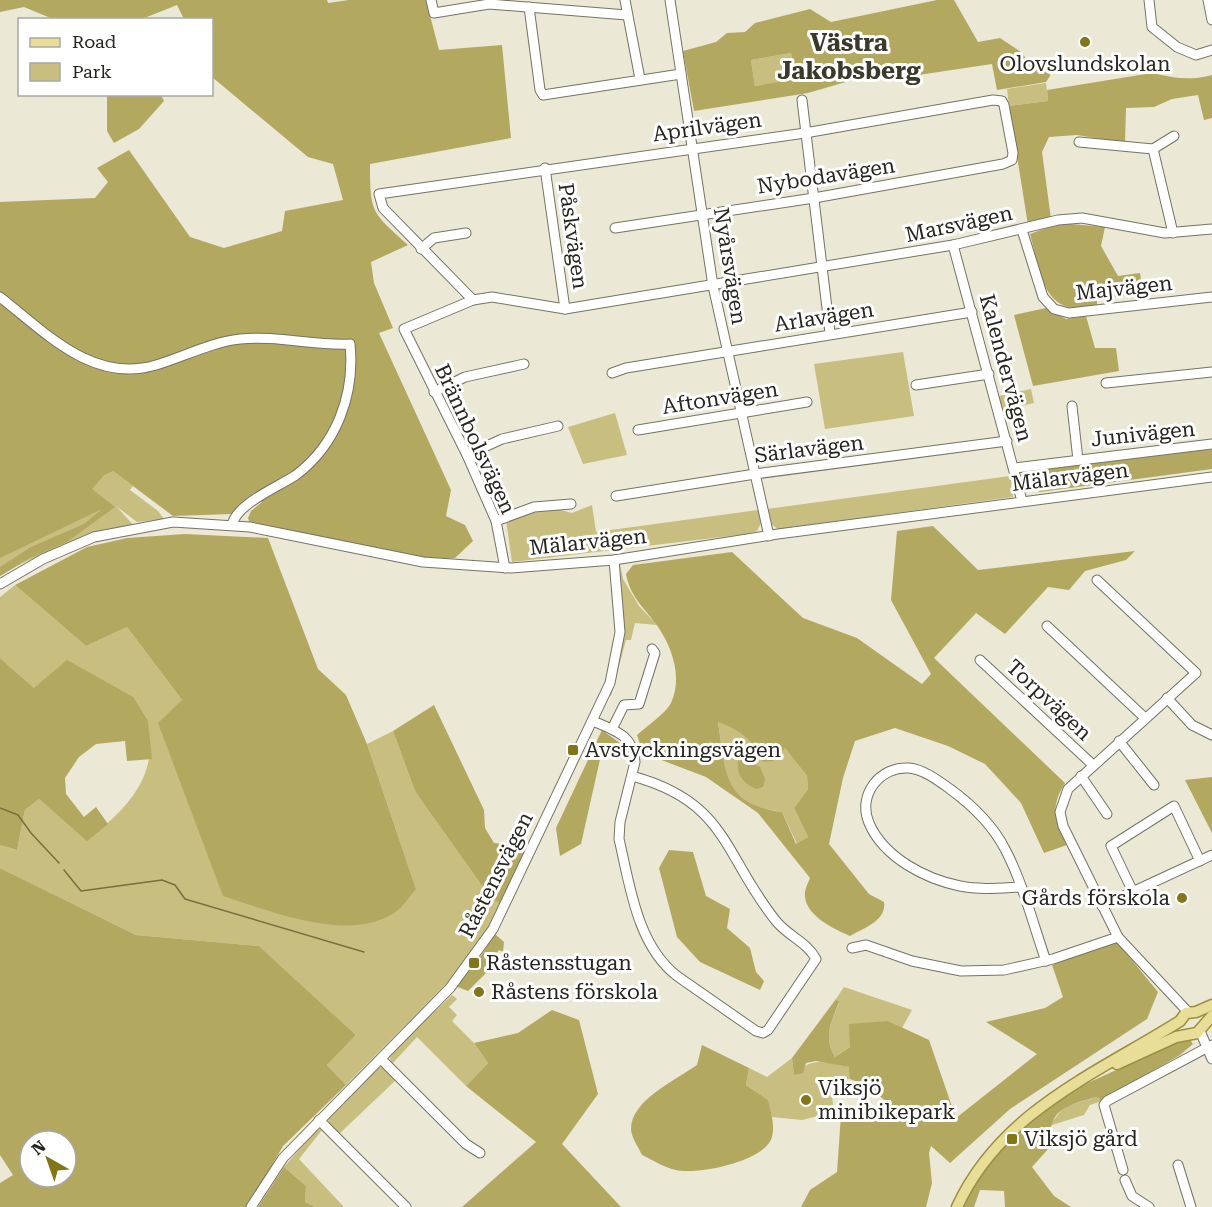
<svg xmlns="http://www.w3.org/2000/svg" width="1212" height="1207" font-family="'Roboto Serif',serif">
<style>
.green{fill:#c7be80}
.forest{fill:#b3a860;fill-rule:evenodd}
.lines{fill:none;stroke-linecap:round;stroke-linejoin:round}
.stream{stroke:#78703c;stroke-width:1.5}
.minor-casing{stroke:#757363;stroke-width:11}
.major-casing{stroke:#9b8f40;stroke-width:13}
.minor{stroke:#fff;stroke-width:9}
.major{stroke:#e9de97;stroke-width:10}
.poi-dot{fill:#837619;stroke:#fff;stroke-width:2}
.labels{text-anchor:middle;stroke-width:6;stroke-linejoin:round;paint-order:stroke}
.poi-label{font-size:21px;fill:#26251f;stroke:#fff;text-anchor:start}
.street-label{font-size:21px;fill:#26251f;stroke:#fff}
.quarter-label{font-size:24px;font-weight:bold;fill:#3b392b;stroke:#fff}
</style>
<rect width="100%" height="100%" fill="#ebe8d6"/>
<!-- green -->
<g class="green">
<path d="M791,53L795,80L755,86L751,60Z"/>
<path d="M1046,83L1048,101L1009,106L1007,89Z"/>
<path d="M903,352L914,416L825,429L814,364Z"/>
<path d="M0,360L113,471L133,486L130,490L158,511L164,519L137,522L116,506L135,527C83,539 46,548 0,576Z"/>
<path d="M1031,389L1034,403L1002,410L999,396Z"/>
<path d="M615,413L627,455L583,464L568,427Z"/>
<path d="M1010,476L1013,497L778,529L770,523L767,509Z"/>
<path d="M592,505L596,532L758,510L761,523L757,531L747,534L512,562L506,520L553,508L572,513Z"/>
<path d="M620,564L623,579L639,606L657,625L635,623L631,640H626L611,696L607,694L623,632Z"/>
<path d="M15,585L86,646L127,627L182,700L416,889L367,744L393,731L415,791L501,904L480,941L456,974L346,1085L327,1065L356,1035L259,946L136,935L0,868V845L17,850L25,810L39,799L87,840C113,820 144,793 149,758C151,747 146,732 145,720L34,688L0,658V597Z"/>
<path d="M718,721L743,733L756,746L785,748L807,776L808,789L794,808L808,837L797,844L782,812C721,804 726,772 718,721Z"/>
<path d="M844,987L912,1010L902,1028L888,1021L835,1057C823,1037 831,1023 839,1003L836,999Z"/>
<path d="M452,995L457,999L449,1007L457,1015L452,1021L474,1043L488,1063L466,1086L417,1037L391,1065L390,1055Z"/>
<path d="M792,1058L794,1075C813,1055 825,1063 850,1067V1079L830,1080L834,1112L802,1120L772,1117L768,1100L746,1085L749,1068L767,1077Z"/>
<path d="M383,1067L396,1080L339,1134L329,1125L328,1118L378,1068Z"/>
<path d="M1096,1097L1100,1099L1099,1102L1090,1105L1084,1115L1049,1126L1064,1107Z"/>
<path d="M317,1129L322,1130L299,1159L344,1207H316L305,1202L306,1186L284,1167Z"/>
</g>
<!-- forest -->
<g class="forest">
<path d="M0,0H327L328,3L349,0H426L439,50L502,45L511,138L370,164C370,214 372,212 408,245L371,262L374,283L393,328L379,333L451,490L446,516L465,525L473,541L455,558L437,560L250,524L248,518L251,511L262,502L249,500L232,514L173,516L113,471L104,475L92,489L115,507L67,542L28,559L0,576V567L31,547L84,524L102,509L0,558V202L95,198L108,182L97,168L129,150L190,237L224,248L282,231L285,211L343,200L333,164L308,157L212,77V20L184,19L177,5L142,19H53L24,7L0,12Z"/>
<path d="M937,0H954L978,42L1000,38L1021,52L1029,62L1049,67L1050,76L1046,82L997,90L992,64L885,80L870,75L808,93L694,111L683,51L716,42L727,33L745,32L755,23L810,9L831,22ZM791,53L795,79L755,86L751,60Z"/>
<path d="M1152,73C1173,78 1191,81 1212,75V118L1204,120L1198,95L1172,99L1154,107L1126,108L1125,143L1077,135L1049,137L1042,152L1051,219L1028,225L1009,106L1048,101L1047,90Z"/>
<path d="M107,95H161L164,101L139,129L114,143L107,131Z"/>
<path d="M1060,223L1105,227L1101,246L1118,276L1140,273L1143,294L1097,299V307C1088,307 1077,309 1068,307C1040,300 1037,257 1030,234Z"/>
<path d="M1046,308L1066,319L1086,316L1095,348H1116L1119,371L1033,386L1014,315Z"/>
<path d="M1212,449V469L1040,492L1029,486L1027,477L1031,471Z"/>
<path d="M933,526L978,570L1135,551L1126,560L1085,571L1069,590L1048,587L1005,634L976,613L934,658L1065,783C1049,809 1056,818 1067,845L1044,853L1021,803L985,764L948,746L895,728L855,741L843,778L829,844L869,894L884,902C887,921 863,928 850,936C834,929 806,916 805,896C804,891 808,883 810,878L758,813L706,777L643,753L637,735C647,726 665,714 671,703C683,677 672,646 656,624C643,607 630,596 626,574L633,565L732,552L803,618L857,638L922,684L931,674L891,600L897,531ZM718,722C740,730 754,740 763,762L773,761L785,748L807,776L808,789L794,808L808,837L796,844L782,812C722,804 726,772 718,722Z"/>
<path d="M185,534L268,538L318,669L346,695L367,744L416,889C410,896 402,908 394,913C348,943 270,911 223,896L158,723L182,700L127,627L86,646L15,585L87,547L127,538Z"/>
<path d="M0,658L34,688L67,660L133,697L148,721L152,759L127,761L125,741L96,744L79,757L65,778L66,794L84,817L96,807L108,824L87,841L39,799L25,810L17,850L0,845Z"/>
<path d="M434,705L484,810L485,828L494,843L531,846L501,904L489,895L415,791L393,731Z"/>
<path d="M602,730L624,746L628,753L601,755L581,844L560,856L556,828Z"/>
<path d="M745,760L760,767L765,779L763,787L756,789C744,783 736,776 738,761Z"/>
<path d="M1212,777V833L1185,780Z"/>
<path d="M669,850L693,852L706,896L730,909L727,928L750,948L756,972L764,981L760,990L700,962L677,937L659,868Z"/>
<path d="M0,868L136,935L259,946L356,1035L327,1065L346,1085L283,1146L248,1207H0V1183L13,1175L0,1155ZM30,1141H66V1177H30Z"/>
<path d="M495,934L504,942L503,952L499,950L493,959L497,962L468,991L455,986L478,960Z"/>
<path d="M1111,942L1118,943L1158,992L1147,1019L1010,1109L950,1163L931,1146L929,1153L932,1183L926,1207H801L810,1190L837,1172L841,1115L895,1109L869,1087L850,1079L849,1067L816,1061L806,1063L803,1073L794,1075L792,1058L836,999L839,1002C831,1023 823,1037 835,1057L850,1047L849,1024L888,1021L929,1040L956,1118L1037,1054L986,1022L1045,1008L1063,997L1052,965Z"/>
<path d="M552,1010L579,1020L598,1094L562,1144L621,1207H462L536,1142L466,1086L488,1063L474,1043L518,1033Z"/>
<path d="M1188,1037L1193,1044L1180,1055L1099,1102L1100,1099L1096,1097C1062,1107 1049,1109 1049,1148L1032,1167L1054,1196L1071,1207H1005L1004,1191L980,1190L974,1207H962L979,1174L1033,1115L1079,1087Z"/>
<path d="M702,1045L749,1068L746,1085L768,1100C771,1112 775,1125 772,1137C766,1161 698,1175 676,1170C665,1168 653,1160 642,1155C639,1148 631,1137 631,1129C631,1100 676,1080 697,1065Z"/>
<path d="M284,1167L306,1186L305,1202L316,1207H258Z"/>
</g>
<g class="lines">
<!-- stream -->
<g class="stream">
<path d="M0,808L18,815L31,833L59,863"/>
<path d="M64,870L81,891L162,880L175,885L185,899L364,952"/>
</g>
<!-- minor casing -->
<g class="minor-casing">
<g id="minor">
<path d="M431,0L434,13L489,4L627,15"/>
<path d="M625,0L640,79"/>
<path d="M670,0L713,286L769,536"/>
<path d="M1149,0L1152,27L1177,47L1196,55L1212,50"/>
<path d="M1208,0L1212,20"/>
<path d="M529,7L540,90L543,95L681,74"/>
<path d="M802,100L830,333"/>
<path d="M1079,142L1153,149L1174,136"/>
<path d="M1153,149L1173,233"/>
<path d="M545,168L565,309"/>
<path d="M1022,230L1043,297L1054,309L1069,313L1212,297"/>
<path d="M953,245L1022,501"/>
<path d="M421,249L434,238L466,233"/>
<path d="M0,297C46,333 93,384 156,365C183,357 212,342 240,339C277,335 314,346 350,344C355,394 337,444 296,475C278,487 236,504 232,525"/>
<path d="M473,300L383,208L379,194L805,133L993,100L1002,101L1004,105L1013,153L1012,160L1003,164L814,198L615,228"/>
<path d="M612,373L626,368L972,312"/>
<path d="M1106,383L1212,372"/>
<path d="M916,385L989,374"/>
<path d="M434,392L465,377L524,364"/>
<path d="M1072,406L1078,460"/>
<path d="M638,430L807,402"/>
<path d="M467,455L502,439L558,426"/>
<path d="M1015,468L1212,444"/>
<path d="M616,496L755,474L1007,441"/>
<path d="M496,521L534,507L571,504"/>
<path d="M505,568L496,521L467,455L404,329L473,300L492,297L565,309L953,245L1058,220L1082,218L1165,233L1212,229"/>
<path d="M1097,580L1196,673L1068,789L1060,812L1063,826L1118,937L1188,1012"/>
<path d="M0,584L43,559L94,537L173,522L250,527L423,562L511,568L614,560L778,534L1212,477"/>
<path d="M1047,626L1145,718"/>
<path d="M980,660L1093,765"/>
<path d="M1167,698L1192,725L1212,735"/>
<path d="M593,721C614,730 634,735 635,762L620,822L619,839C630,886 637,945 677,976L756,1031L763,1033L768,1030L816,959C807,942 788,936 776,921C723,855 728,802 632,776"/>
<path d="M612,729L624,705L639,704L655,653L652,649"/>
<path d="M1119,741L1154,785"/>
<path d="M1081,776L1107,814"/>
<path d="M1020,887C1000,888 980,890 960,886C926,879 884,858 869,823C857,795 880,766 909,768C923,769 939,781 950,789C972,805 992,824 1005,849C1023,883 1033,924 1046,961"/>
<path d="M1133,892L1111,846L1174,806L1200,861"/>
<path d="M1102,906L1212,855"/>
<path d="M852,948L866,945L912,961L961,971L1004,970L1053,959L1118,937"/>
<path d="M1200,1031L1212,1059"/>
<path d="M381,1059L466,1144L480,1153"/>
<path d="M319,1120L406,1207"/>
<path d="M1178,1165L1191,1207"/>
<path d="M1123,1170L1104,1105L1107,1101L1212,1045"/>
<path d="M1125,1180L1132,1196L1149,1207"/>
<path d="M251,1207L283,1158L450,988L493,929L610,683L620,632L614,560"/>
</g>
</g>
<!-- major casing -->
<g class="major-casing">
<g id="major">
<path d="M1117,1064L1176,1037L1197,1033L1212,1016"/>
<path d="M957,1207C1001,1111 1096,1074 1180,1021L1186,1013L1196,1012L1212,1005"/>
</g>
</g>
<!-- minor -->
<use href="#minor" class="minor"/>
<!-- major -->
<use href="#major" class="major"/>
</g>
<!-- markers -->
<g class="poi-dot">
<circle cx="1085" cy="42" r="6"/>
<rect x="567" y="744" width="12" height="12" rx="3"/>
<circle cx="1182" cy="898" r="6"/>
<rect x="468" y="957" width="12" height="12" rx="3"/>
<circle cx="479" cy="992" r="6"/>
<circle cx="806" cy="1100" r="6"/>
<rect x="1006" y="1133" width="12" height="12" rx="3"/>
</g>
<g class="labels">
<!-- poi labels -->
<g class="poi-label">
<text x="1085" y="71" text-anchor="middle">Olovslundskolan</text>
<text x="585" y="757">Avstyckningsvägen</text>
<text x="1170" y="905" text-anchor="end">Gårds förskola</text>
<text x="486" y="970">Råstensstugan</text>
<text x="491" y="999">Råstens förskola</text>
<text x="818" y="1095">Viksjö<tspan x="818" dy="24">minibikepark</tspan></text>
<text x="1024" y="1146">Viksjö gård</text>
</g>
<!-- street labels -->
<g class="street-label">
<text transform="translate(707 127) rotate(-8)" y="7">Aprilvägen</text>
<text transform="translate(826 176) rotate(-9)" y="7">Nybodavägen</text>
<text transform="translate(959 224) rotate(-12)" y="7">Marsvägen</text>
<text transform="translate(573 236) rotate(82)" y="7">Påskvägen</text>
<text transform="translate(730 266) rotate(81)" y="7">Nyårsvägen</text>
<text transform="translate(1124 288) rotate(-6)" y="7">Majvägen</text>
<text transform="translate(824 317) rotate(-9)" y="7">Arlavägen</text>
<text transform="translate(1006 368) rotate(75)" y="7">Kalendervägen</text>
<text transform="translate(720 398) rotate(-9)" y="7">Aftonvägen</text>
<text transform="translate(1143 434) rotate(-6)" y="7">Junivägen</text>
<text transform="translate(475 439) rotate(65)" y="7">Brännbolsvägen</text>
<text transform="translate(809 449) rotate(-7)" y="7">Särlavägen</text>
<text transform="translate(1070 477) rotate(-7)" y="7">Mälarvägen</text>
<text transform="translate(588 542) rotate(-6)" y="7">Mälarvägen</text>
<text transform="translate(1049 700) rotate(43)" y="7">Torpvägen</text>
<text transform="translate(496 875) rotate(-63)" y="7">Råstensvägen</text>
</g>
<!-- quarter labels -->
<g class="quarter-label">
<text x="849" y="51">Västra<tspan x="849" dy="28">Jakobsberg</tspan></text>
</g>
</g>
<!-- legend -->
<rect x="18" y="18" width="195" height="78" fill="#ffffff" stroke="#a8a8a5" stroke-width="1.5"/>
<rect x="30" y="38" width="30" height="9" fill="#e9de97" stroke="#a8a8a5" stroke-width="1.5"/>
<text x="72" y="48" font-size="18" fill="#26251f">Road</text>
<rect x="30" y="63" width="30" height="18" fill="#c7be80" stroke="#a8a8a5" stroke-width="1.5"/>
<text x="72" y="78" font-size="18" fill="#26251f">Park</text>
<!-- north arrow -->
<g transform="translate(48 1159) rotate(320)"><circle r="28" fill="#ffffff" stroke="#a8a8a5" stroke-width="1.5"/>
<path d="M0-4.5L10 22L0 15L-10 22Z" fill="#837619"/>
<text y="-9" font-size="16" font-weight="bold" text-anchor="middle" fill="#26251f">N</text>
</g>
</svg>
